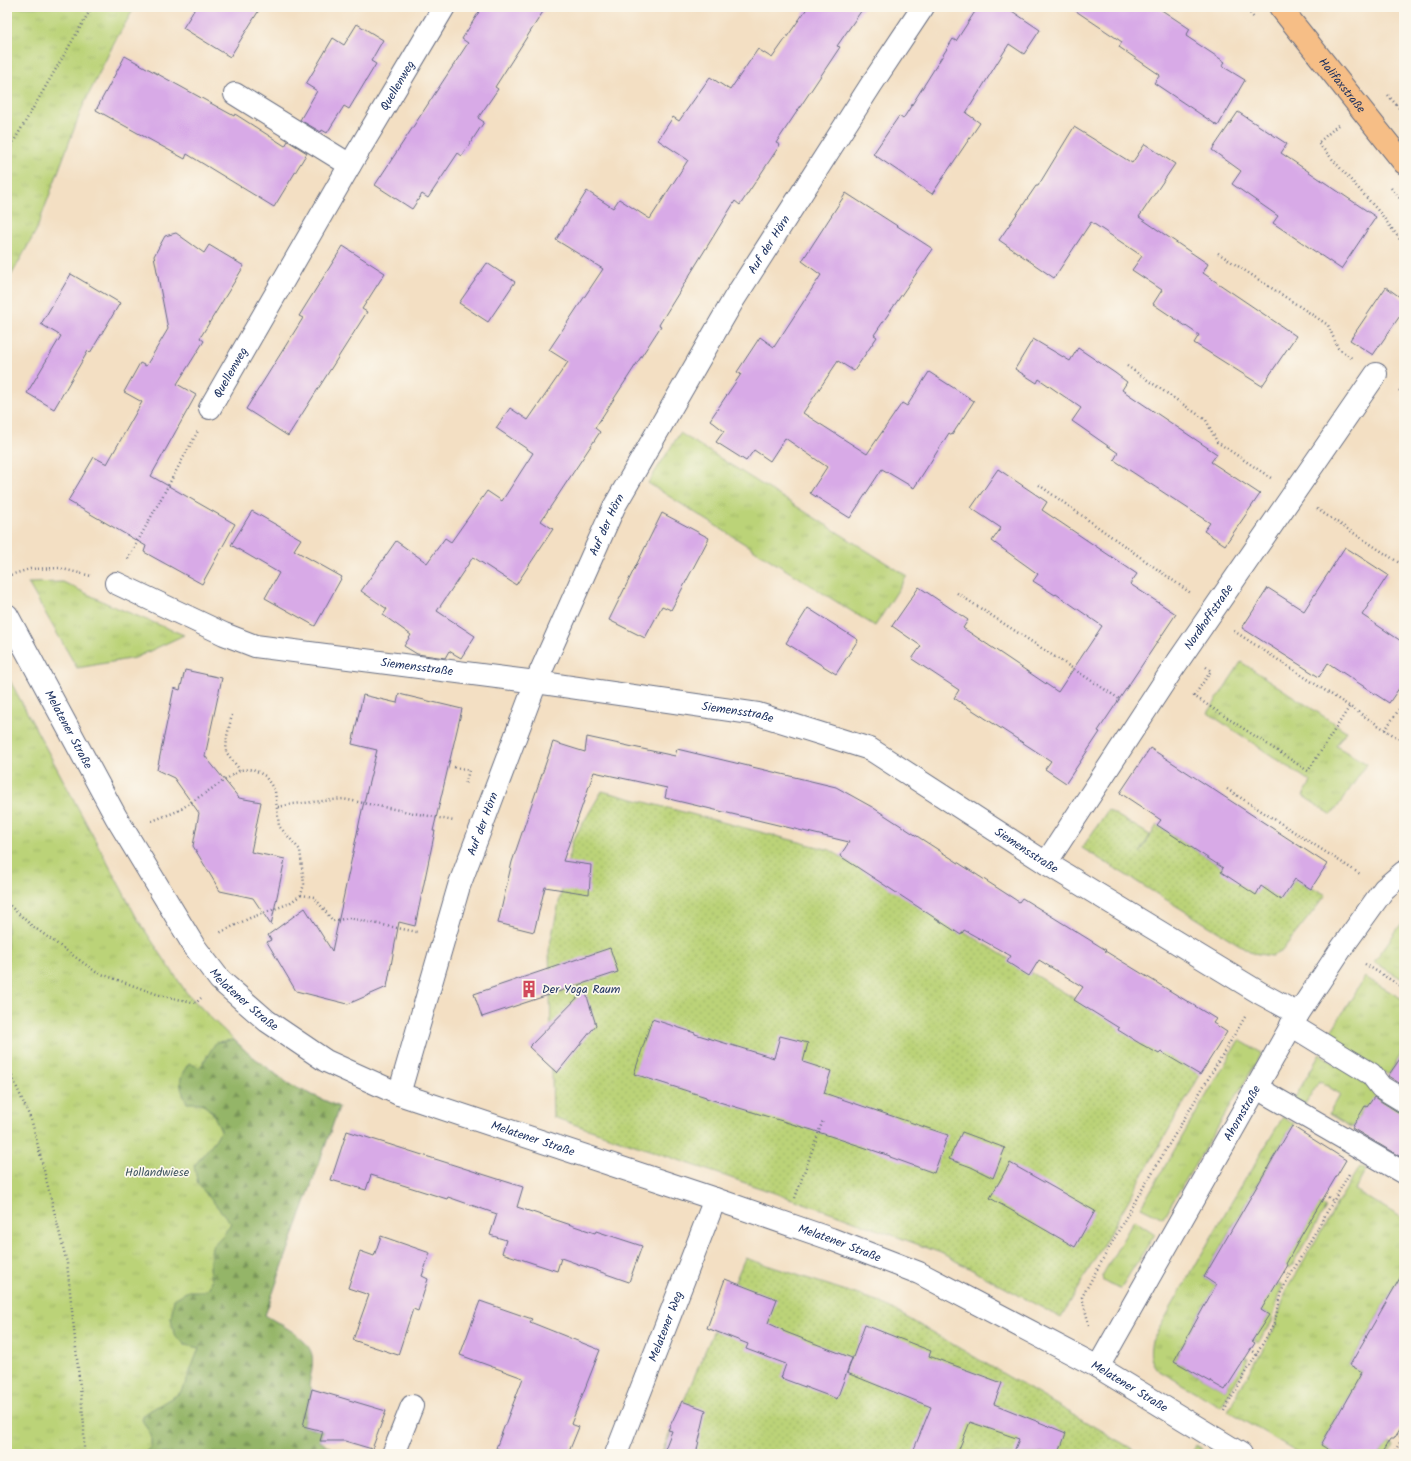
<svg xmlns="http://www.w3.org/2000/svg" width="1411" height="1461" font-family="Kalam,sans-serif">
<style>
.grass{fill:url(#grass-tufts);stroke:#6b816b}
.forest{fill:url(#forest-firs);stroke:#587263}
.garden{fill:url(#garden-dots);stroke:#6b816b}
.building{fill:#d8aae7}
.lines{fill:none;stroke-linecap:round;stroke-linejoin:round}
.minor-casing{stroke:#676d81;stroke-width:24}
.major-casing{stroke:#676d81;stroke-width:24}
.path{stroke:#676d81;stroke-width:2.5;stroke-dasharray:1 3;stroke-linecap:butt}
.minor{stroke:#fff;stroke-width:22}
.major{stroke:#f6be86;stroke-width:22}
.labels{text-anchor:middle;stroke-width:3.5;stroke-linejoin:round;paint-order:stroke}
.street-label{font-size:12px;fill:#1b2f5e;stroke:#fbf7ec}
.poi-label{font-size:12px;fill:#1b2f5e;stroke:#fbf7ec;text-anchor:start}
.park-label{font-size:12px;fill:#435864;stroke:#fbf7ec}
</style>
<defs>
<pattern id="grass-tufts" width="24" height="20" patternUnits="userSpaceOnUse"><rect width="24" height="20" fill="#bbd378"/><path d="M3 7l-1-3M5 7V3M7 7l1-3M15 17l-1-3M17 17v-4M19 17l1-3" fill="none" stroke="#a0b56a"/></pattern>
<pattern id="forest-firs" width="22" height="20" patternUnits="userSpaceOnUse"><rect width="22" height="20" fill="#94b568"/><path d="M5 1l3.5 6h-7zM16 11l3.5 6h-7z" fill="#789459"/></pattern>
<pattern id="garden-dots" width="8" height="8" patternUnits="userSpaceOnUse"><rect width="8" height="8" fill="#bbd378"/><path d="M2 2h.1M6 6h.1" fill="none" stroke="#a0b56a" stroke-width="1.8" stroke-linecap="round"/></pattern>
</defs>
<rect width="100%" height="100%" fill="#fbf7ec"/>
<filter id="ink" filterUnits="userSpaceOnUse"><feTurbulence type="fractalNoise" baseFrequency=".025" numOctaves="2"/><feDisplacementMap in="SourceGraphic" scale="8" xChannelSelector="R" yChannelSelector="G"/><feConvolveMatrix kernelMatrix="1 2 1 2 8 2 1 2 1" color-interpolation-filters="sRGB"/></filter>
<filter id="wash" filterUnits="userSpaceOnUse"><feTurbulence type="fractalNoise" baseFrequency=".012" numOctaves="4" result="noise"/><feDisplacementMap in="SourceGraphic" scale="16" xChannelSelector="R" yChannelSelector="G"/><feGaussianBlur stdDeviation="0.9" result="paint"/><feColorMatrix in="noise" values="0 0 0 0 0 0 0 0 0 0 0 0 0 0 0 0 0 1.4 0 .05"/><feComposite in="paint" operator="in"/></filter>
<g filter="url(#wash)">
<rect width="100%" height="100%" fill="#f3dfc3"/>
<!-- grass -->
<g class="grass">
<path d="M7,7H135L115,41L82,108L36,231L7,283Z"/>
<path d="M680,433L907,576L875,626L648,483Z"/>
<path d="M63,582L110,605L184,635L135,658L77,668L28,583Z"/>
<path d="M1241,662L1346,731L1336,746L1367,764L1332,815L1303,796L1311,782L1208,713Z"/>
<path d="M7,675L138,920L186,992L212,1019L248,1053L290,1085L339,1107L265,1315L225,1454H7Z"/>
<path d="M1404,920V980L1374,962Z"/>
<path d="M1365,977L1404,1000V1049L1389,1075L1327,1038Z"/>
<path d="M1239,1040L1262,1053L1163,1218L1141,1207Z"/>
<path d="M1320,1054L1404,1108V1129L1365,1106L1352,1128L1329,1114L1340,1094L1319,1081L1305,1104L1294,1099Z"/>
<path d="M1283,1117L1294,1123L1246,1203L1204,1277L1216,1285L1174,1361L1225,1390L1244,1357L1249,1359L1221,1407L1158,1370C1150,1362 1149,1352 1152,1341L1228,1208Z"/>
<path d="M1359,1167L1366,1170L1355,1190L1404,1219V1271L1350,1364L1362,1372L1321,1445L1335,1454H1301L1228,1411L1273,1331L1287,1289Z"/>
<path d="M1319,1204L1326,1208L1290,1268L1285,1264Z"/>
<path d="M1134,1220L1155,1234L1120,1289L1110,1285L1103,1281L1102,1276Z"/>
<path d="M1275,1281L1282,1285L1272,1322L1258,1343L1253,1339L1269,1315L1258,1308Z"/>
<path d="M1388,1442L1394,1445L1389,1454H1381Z"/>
<path d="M1196,1445L1211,1454H1191Z"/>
</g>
<!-- forest -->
<path class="forest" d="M234,1040L248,1053L290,1085L339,1107L265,1315C279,1324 308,1337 312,1355C314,1364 310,1377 309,1386L312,1389L303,1426L323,1431L320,1441L341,1454H143L151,1447V1435L142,1420L144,1414L180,1393L186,1382L199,1348L185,1345L174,1334L171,1318L174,1299L188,1291H203L209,1288L211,1280L209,1268L212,1246L224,1234L231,1223L198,1184L194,1166L215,1140L221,1130L212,1112L201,1103H187C179,1085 177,1080 189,1063L200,1068L216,1042Z"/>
<!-- garden -->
<g class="garden">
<path d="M602,791L830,850L1200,1075L1061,1318L941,1253L833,1213L553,1117L549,949L572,842Z"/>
<path d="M1108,810L1150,835L1140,853L1157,825L1223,868L1256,894L1261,886L1281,899L1295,879L1310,889L1312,887L1326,895L1281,952L1271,956L1253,953L1082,848Z"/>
<path d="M745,1258L880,1302L1141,1454H661Z"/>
</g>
<g id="blocks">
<!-- building -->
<g class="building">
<path d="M196,7H261L230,57L183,28Z"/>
<path d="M482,7H546L495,87L498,89L478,118L484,122L462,156L458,153L428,198L422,194L412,209L375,185L468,43L462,39Z"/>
<path d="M808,7H864L837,46L840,47L776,143L780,145L740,205L735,201L659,325L661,326L595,428L600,432L541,521L553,529L516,585L473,557L437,611L475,636L461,658L449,651L445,658L417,654L404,646L411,635L383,615L387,609L361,591L396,541L427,563L445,538L451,542L487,491L502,501L533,453L496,428L510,408L528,420L568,362L549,350L603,269L556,240L587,191L613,208L619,199L650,219L688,160L658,140L673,117L679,121L710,77L730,90L758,49L772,58Z"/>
<path d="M978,7H1006L1040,30L1024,54L1009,44L966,113L980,123L932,194L873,154L899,116L903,119L953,39L956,41Z"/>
<path d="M1070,7H1157L1190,29L1186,36L1225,62L1222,66L1245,80L1218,126L1154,83L1160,75L1119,47L1122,42Z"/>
<path d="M357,24L383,40L371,61L376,64L349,109L344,106L327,133L322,130L321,132L300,120L317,91L306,84L333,38L344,45Z"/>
<path d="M125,56L234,116L235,114L285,146L288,141L307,153L274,207L187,154L185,159L96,110Z"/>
<path d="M1238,112L1287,144L1281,153L1376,217L1341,269L1273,223L1278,216L1232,184L1241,171L1212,150Z"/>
<path d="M1074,127L1132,163L1145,144L1175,164L1139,217L1208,264L1203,273L1296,336L1262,386L1194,343L1199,335L1153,304L1162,290L1132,270L1142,256L1091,222L1054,278L999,240L1036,186H1038Z"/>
<path d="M846,193L933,249L874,335L877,337L854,371L838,361L803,413L867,454L902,403L907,406L929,372L974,401L952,435L949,433L914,488L882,469L850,518L810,493L827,467L785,438L770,461L754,450L746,461L716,442L724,431L710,420L741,374L737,372L760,337L774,347L821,275L802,261Z"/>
<path d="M176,233L204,253L209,245L244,266L200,338L204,341L177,384L196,395L151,476L235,524L202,584L144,552L146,546L68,501L94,457L107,464L142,402L124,392L140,363L146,366L168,329L154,256L165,236Z"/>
<path d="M343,246L385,273L362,309L367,312L288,436L246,409L303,318L299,316Z"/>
<path d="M487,263L515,282L488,322L459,303Z"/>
<path d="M71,274L120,303L90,353L88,351L54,409L27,393L61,336L41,324Z"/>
<path d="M1386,287L1404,300V310L1373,355L1350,340Z"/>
<path d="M1033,339L1070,361L1078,348L1115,373L1127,382L1122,390L1217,454L1211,462L1260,494L1225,545L1204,531L1210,523L1114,460L1118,453L1072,421L1081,408L1039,379L1037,383L1015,369Z"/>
<path d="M998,469L1047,502L1042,510L1137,574L1130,584L1176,614L1098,731L1100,732L1066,783L1045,769L1051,761L954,698L959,690L912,659L921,646L892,626L919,587L968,620L963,628L1058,692L1102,626L1056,594L1055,595L1033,581L1038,574L992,541L1001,528L971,508Z"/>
<path d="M252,511L301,539L294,550L342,577L315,626L265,598L279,573L231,545Z"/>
<path d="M662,513L709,538L671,610L662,606L645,638L609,620Z"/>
<path d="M1345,547L1388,575L1362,615L1404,643V681L1389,703L1328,663L1319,677L1242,628L1268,588L1304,611Z"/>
<path d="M808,608L858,640L836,674L786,643Z"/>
<path d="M185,670L222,678L205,756L239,798L261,802L251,852L285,859L271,925L253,898L220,891L193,846L199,813L174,778L157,770L174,688L180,690Z"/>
<path d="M399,694L462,709L433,831H435L415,926L399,922L387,987L348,1004L296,991L267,942L271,940L268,935L305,908L332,951L362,810L377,750L352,744L363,695L397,703Z"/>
<path d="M587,737L675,756L677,749L836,787L872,807L1019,902L1022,898L1106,950L1105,951L1216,1019L1213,1023L1227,1032L1200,1075L1161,1052L1159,1054L1139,1043L1118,1030L1119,1028L1074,1000L1083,987L1039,960L1029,976L1007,962L1011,956L964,930L961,935L840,856L849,842L665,798L667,788L594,772L563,861L591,865L589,894L545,887L534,932L498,923L512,862L553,742L585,752Z"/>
<path d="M1150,748L1327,864L1311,889L1295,879L1281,900L1261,886L1256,895L1221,872L1223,868L1157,825L1161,820L1120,793Z"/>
<path d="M610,948L618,972L482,1017L474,994Z"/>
<path d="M585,990L596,1025L557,1073L529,1047Z"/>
<path d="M652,1019L695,1033V1034L774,1058L780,1036L808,1043L803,1062L831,1071L824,1093L948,1135L934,1173L890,1157V1156L812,1130L706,1098V1097L634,1074Z"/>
<path d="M1404,1053V1086L1388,1076Z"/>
<path d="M1374,1097L1398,1112L1404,1113V1159L1352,1128L1365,1106L1367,1107Z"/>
<path d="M1292,1126L1346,1160L1301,1236L1286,1264L1288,1265L1261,1310L1269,1315L1252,1341L1255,1343L1225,1390L1174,1361L1216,1285L1204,1277Z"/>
<path d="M347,1131L523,1187L517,1207L595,1233L596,1231L642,1246L629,1282L561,1258L557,1271L502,1253L506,1240L490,1235L497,1214L448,1197L447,1199L371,1175L366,1190L331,1180Z"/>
<path d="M962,1132L1005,1148L993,1178L971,1167L949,1159Z"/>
<path d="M1010,1163L1095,1211L1075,1247L990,1198Z"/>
<path d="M381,1236L430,1253L422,1276L428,1279L418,1311L413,1309L398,1355L353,1340L369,1295L348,1288L360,1251L374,1256Z"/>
<path d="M1404,1271V1421L1393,1439H1390L1381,1454H1335L1321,1445L1362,1372L1350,1365Z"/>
<path d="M725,1279L777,1299L768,1323L783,1330V1331L852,1358L837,1399L781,1378L786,1364L746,1349L748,1344L707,1328Z"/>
<path d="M480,1301L532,1319L530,1322L600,1350L571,1424L579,1427L568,1454H512L496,1448L523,1378L460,1355Z"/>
<path d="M865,1325L931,1351L929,1356L1002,1383L994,1404L1066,1433L1059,1453L1013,1454L1019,1439L970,1422L957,1454H912L931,1407L847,1373Z"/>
<path d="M312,1389L386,1411L372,1449L345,1441H320L323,1431L303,1426Z"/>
<path d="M682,1401L706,1410L696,1454H663L672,1431L668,1430Z"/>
</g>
</g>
</g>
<g filter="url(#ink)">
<use href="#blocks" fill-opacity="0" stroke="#676d81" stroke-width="1"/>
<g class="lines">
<!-- minor casing -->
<g class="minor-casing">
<g id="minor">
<path d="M235,94L350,165"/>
<path id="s1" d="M210,408L350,165L444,7"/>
<path id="s2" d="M116,583L224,634L255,646L536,682L758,714L870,749L1046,863L1260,993L1298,1014"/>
<path id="s3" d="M7,615L116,817L194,946L220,980L267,1021L326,1061L399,1094L715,1199L831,1239L919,1273L1098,1367L1241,1454"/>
<path id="s4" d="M1046,863L1172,670L1376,374"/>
<path d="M1291,1025L1371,1074L1381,1087L1404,1101"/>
<path d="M1257,1088L1404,1173"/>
<path id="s5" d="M399,1094L459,886L536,682L614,507L734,299L871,85L923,7"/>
<path id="s6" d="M1098,1367L1298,1014L1341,949L1384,889L1404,872"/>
<path d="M393,1454L412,1406"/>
<path id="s7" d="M616,1454L715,1199"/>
</g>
</g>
<!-- major casing -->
<g class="major-casing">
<g id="major">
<path id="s8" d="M1280,7L1404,163"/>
</g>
</g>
<!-- path -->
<g class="path">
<path d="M1245,7L1254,18"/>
<path d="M1388,95L1404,114"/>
<path d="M1338,125L1318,143L1381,214L1404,245"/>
<path d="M7,153L92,7"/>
<path d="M1391,188L1404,203"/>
<path d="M1218,253L1328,325L1338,348L1353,359"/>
<path d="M1127,366L1206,420L1217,442L1271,478"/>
<path d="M1399,390L1404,394"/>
<path d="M1039,485L1192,594"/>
<path d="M1317,509L1404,566"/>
<path d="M128,559L198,431"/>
<path d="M7,576L30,569L59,568L91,576"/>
<path d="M957,593L1121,700"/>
<path d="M1234,631L1404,742"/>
<path d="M1206,667L1211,671L1194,696L1308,771L1350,706"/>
<path d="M232,715L227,736L226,752L240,770"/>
<path d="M1385,730L1404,702"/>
<path d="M454,767L469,770L465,786"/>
<path d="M1227,789L1360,874"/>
<path d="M278,807L293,804L343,799L454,821"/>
<path d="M152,821L178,811L240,770L253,769L265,776L275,791L279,826L300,850L304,884L301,895L288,904L250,918L219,933"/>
<path d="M301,895L314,897L333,921L349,918L417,932"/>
<path d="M7,903L31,925L96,972L159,995L196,1003L201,998"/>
<path d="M1365,964L1404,988"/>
<path d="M7,1056L9,1067"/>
<path d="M7,1065L32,1122L67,1263L84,1425V1454"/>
<path d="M1328,1197L1333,1201"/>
<path d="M795,1198L823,1120"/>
<path d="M1284,1272L1290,1276"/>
<path d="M1089,1325L1082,1297L1131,1208L1245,1017"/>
<path d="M1250,1349L1257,1354"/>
<path d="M1224,1411L1274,1324L1283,1288L1349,1174"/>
<path d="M1396,1434L1403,1438"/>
<path d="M980,1454L985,1449"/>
<path d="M1393,1454L1404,1436"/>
</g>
<!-- minor -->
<use href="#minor" class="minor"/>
<!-- major -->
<use href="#major" class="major"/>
</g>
</g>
<!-- icons -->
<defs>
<g id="building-bare" transform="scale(1.38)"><path d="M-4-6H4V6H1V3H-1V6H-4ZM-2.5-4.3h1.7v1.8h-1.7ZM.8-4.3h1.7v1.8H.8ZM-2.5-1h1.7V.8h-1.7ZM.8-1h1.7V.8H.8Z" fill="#d1495b" stroke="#fbf7ec" stroke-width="2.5" paint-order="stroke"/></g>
</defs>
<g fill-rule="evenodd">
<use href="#building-bare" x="529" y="989"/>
</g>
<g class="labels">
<!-- street labels -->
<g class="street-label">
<text dy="4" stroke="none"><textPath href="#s8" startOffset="100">Halifaxstraße</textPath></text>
<text dy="4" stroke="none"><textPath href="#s1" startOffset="373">Quellenweg</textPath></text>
<text dy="4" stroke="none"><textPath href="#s5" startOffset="931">Auf der Hörn</textPath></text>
<text dy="4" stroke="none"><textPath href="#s1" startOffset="41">Quellenweg</textPath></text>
<text dy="4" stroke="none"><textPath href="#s5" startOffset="607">Auf der Hörn</textPath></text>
<text dy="4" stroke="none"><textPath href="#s4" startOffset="295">Nordhoffstraße</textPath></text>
<text dy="4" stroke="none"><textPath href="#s2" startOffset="316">Siemensstraße</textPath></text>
<text dy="4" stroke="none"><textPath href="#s2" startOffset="640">Siemensstraße</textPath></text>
<text dy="4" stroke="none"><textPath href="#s3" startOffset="130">Melatener Straße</textPath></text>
<text dy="4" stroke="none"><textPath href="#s5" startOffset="283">Auf der Hörn</textPath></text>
<text dy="4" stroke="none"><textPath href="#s2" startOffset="964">Siemensstraße</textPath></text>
<text dy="4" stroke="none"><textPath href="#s3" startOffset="454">Melatener Straße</textPath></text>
<text dy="4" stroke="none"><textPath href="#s6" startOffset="292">Ahornstraße</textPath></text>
<text dy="4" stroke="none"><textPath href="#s3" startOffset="778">Melatener Straße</textPath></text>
<text dy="4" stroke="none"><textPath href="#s3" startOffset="1102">Melatener Straße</textPath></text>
<text dy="4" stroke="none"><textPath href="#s7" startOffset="137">Melatener Weg</textPath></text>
<text dy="4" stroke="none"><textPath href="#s3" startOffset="1426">Melatener Straße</textPath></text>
</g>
<!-- poi labels -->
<g class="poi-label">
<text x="542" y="993">Der Yoga Raum</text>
</g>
<!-- park labels -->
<g class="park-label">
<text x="157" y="1176">Hollandwiese</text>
</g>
</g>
<!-- margin -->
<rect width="1411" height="1461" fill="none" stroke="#fbf7ec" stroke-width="24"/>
</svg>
